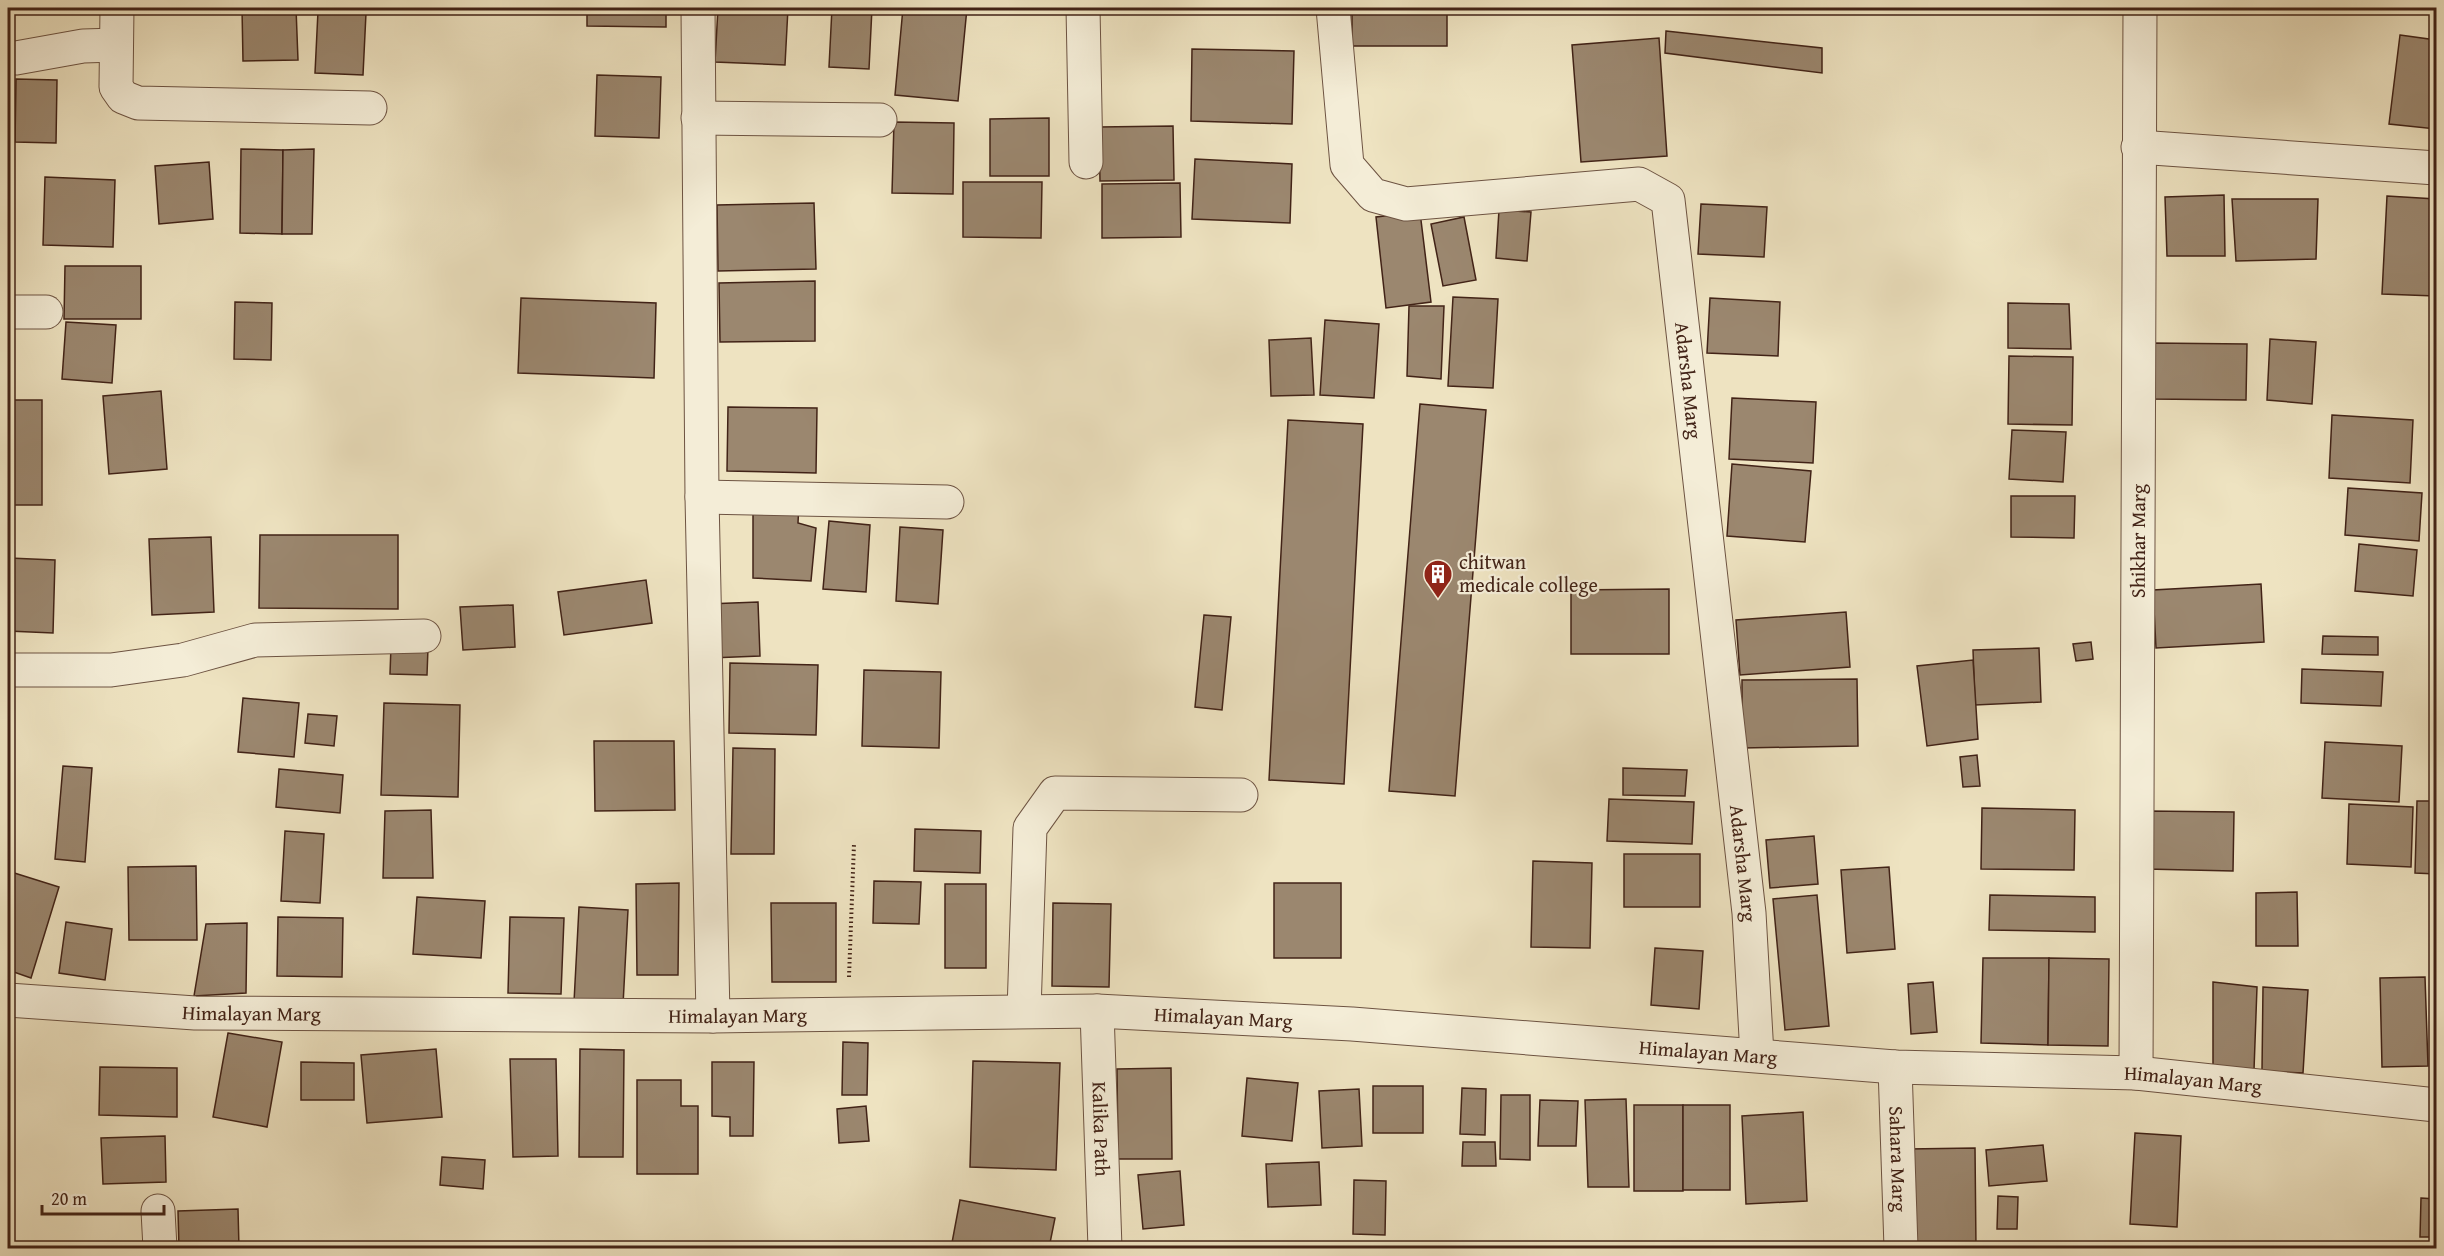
<svg xmlns="http://www.w3.org/2000/svg" width="2444" height="1256" font-family="'Gentium Book Plus',serif">
<style>
.building{fill:#9b876f;stroke:#422317;stroke-width:1.5}
.lines{fill:none;stroke-linecap:round;stroke-linejoin:round}
.minor-casing{stroke:#6d5342;stroke-width:35}
.path{stroke:#422317;stroke-width:4;stroke-dasharray:1.5 3;stroke-linecap:butt}
.minor{stroke:#f4edd7;stroke-width:33}
.labels{text-anchor:middle;stroke-width:4.5;stroke-linejoin:round;paint-order:stroke}
.street-label{font-size:20px;fill:#422317;stroke:#f4edd7}
.poi-label{font-size:20px;fill:#422317;stroke:#f4edd7;text-anchor:start}
</style>
<rect width="100%" height="100%" fill="#eee3c1"/>
<filter id="stains"><feTurbulence type="fractalNoise" baseFrequency=".00333" numOctaves="4"/><feColorMatrix values="0 0 0 0 .2 0 0 0 0 .09 0 0 0 0 .02 0 0 0 .5 -.17"/></filter>
<radialGradient id="worn" r=".72"><stop offset=".6" stop-color="#630" stop-opacity="0"/><stop offset="1" stop-color="#630" stop-opacity=".3"/></radialGradient>
<!-- building -->
<g class="building">
<path d="M242,8H296L298,60L243,61Z"/>
<path d="M587,8H666V27L587,26Z"/>
<path d="M718,8H788L785,65L715,62Z"/>
<path d="M832,8H872L869,69L829,67Z"/>
<path d="M903,8H967L958,101L895,95Z"/>
<path d="M1094,8H1181L1180,14L1094,12Z"/>
<rect x="1352" y="8" width="95" height="38"/>
<path d="M318,11L366,13L363,75L315,73Z"/>
<path d="M1666,31L1822,48V73L1665,53Z"/>
<path d="M2400,35L2436,40V129L2389,124Z"/>
<path d="M1659,38L1667,156L1581,162L1572,45Z"/>
<path d="M1192,49L1294,51L1292,124L1191,121Z"/>
<path d="M597,75L661,77L659,138L595,136Z"/>
<path d="M16,79L57,80L56,143L15,142Z"/>
<path d="M1049,118V176H990V119Z"/>
<path d="M894,122L954,123L953,194L892,193Z"/>
<path d="M1173,126L1174,180L1100,181L1099,127Z"/>
<path d="M241,149L283,150L282,234L240,233Z"/>
<path d="M314,149L312,234H282L283,150Z"/>
<path d="M1195,159L1292,164L1290,223L1192,219Z"/>
<path d="M209,162L213,219L159,224L155,166Z"/>
<path d="M45,177L115,180L113,247L43,245Z"/>
<path d="M963,182H1042L1041,238L963,237Z"/>
<path d="M1180,183L1181,237L1102,238V184Z"/>
<path d="M2224,195L2225,256H2167L2165,197Z"/>
<path d="M2387,196L2436,199L2435,296L2382,294Z"/>
<path d="M2232,199H2318L2316,259L2236,261Z"/>
<path d="M814,203L816,269L718,271L717,205Z"/>
<path d="M1701,204L1767,207L1764,257L1698,254Z"/>
<path d="M1499,210L1531,212L1527,261L1496,258Z"/>
<path d="M1420,212L1431,302L1386,308L1376,217Z"/>
<path d="M1464,217L1476,280L1443,286L1431,224Z"/>
<path d="M65,266H141V319H64Z"/>
<path d="M815,281V341L720,342L719,283Z"/>
<path d="M1453,297L1498,299L1493,388L1448,386Z"/>
<path d="M521,298L656,303L654,378L518,373Z"/>
<path d="M1710,298L1780,302L1778,356L1707,353Z"/>
<path d="M235,302L272,303L271,360L234,359Z"/>
<path d="M2008,303L2069,304L2071,349L2008,348Z"/>
<path d="M1409,306H1444L1441,379L1407,376Z"/>
<path d="M1325,320L1379,324L1374,398L1320,395Z"/>
<path d="M66,322L116,325L112,383L62,379Z"/>
<path d="M1311,338L1314,395L1271,396L1269,340Z"/>
<path d="M2270,339L2316,342L2312,404L2267,400Z"/>
<path d="M2152,343L2247,344L2246,400L2151,399Z"/>
<path d="M2009,356L2073,357L2072,425L2008,424Z"/>
<path d="M161,391L167,469L109,474L103,396Z"/>
<path d="M1732,398L1816,402L1813,463L1729,459Z"/>
<rect x="8" y="400" width="34" height="105"/>
<path d="M1420,404L1486,410L1455,796L1389,791Z"/>
<path d="M728,407L817,408L816,473L727,471Z"/>
<path d="M2332,415L2413,420L2410,483L2329,478Z"/>
<path d="M1288,420L1363,424L1344,784L1269,780Z"/>
<path d="M2012,430L2066,432L2063,482L2009,479Z"/>
<path d="M1732,464L1811,471L1805,542L1727,536Z"/>
<path d="M2348,488L2422,493L2419,541L2345,535Z"/>
<path d="M2011,496H2075L2074,538L2011,537Z"/>
<path d="M799,503L798,523L816,528L811,581L753,578V506Z"/>
<path d="M829,521L870,525L866,592L823,589Z"/>
<path d="M900,527L943,530L938,604L896,601Z"/>
<path d="M260,535H398V609L259,608Z"/>
<path d="M211,537L214,612L152,615L149,539Z"/>
<path d="M2359,544L2417,550L2413,596L2355,591Z"/>
<path d="M9,558L55,560L53,633L8,631Z"/>
<path d="M646,580L652,623L564,635L558,592Z"/>
<path d="M2261,584L2264,642L2156,648L2153,590Z"/>
<path d="M1669,589V654H1571V590Z"/>
<path d="M758,602L760,656L710,658L707,604Z"/>
<path d="M513,605L515,647L463,650L460,607Z"/>
<path d="M1846,612L1850,667L1740,675L1736,620Z"/>
<path d="M1204,615L1231,617L1222,710L1195,707Z"/>
<path d="M2323,636L2378,637V655L2322,654Z"/>
<path d="M2091,642L2093,659L2076,661L2073,644Z"/>
<path d="M391,646L428,648L427,675L390,674Z"/>
<path d="M2039,648L2041,702L1975,705L1973,650Z"/>
<path d="M1973,660L1978,739L1927,746L1917,666Z"/>
<path d="M730,663L818,665L816,735L729,733Z"/>
<path d="M2302,669L2383,672L2381,706L2301,703Z"/>
<path d="M864,670L941,672L939,748L862,746Z"/>
<path d="M1857,679L1858,746L1742,748V680Z"/>
<path d="M243,698L299,703L294,757L238,752Z"/>
<path d="M384,703L460,705L458,797L381,795Z"/>
<path d="M308,714L337,716L334,746L305,743Z"/>
<path d="M594,741H674L675,810L595,811Z"/>
<path d="M2325,742L2402,746L2399,802L2322,798Z"/>
<path d="M733,748L775,749L774,854H731Z"/>
<path d="M1977,755L1980,786L1963,787L1960,757Z"/>
<path d="M63,766L92,768L85,862L55,859Z"/>
<path d="M1623,768L1687,770L1685,796L1623,795Z"/>
<path d="M279,769L343,775L340,813L276,807Z"/>
<path d="M1609,799L1694,802L1692,844L1607,841Z"/>
<path d="M2417,801H2436V874L2415,873Z"/>
<path d="M2349,804L2413,807L2411,867L2347,864Z"/>
<path d="M1982,808L2075,810L2074,870L1981,869Z"/>
<path d="M431,810L433,878H383L385,811Z"/>
<path d="M2147,811L2234,812L2233,871L2146,869Z"/>
<path d="M915,829L981,831L980,873L914,871Z"/>
<path d="M285,831L324,834L320,903L281,901Z"/>
<path d="M1814,836L1818,884L1770,888L1766,840Z"/>
<rect x="1624" y="854" width="76" height="53"/>
<path d="M1533,861L1592,863L1590,948L1531,947Z"/>
<path d="M196,866L197,940H129L128,867Z"/>
<path d="M1889,867L1895,949L1847,953L1841,870Z"/>
<path d="M8,871L59,887L31,978L8,970Z"/>
<path d="M874,881L921,882L919,924L873,923Z"/>
<path d="M679,883L678,975H637L636,884Z"/>
<rect x="1274" y="883" width="67" height="75"/>
<rect x="945" y="884" width="41" height="84"/>
<path d="M2297,892L2298,946H2256V893Z"/>
<path d="M1817,895L1829,1026L1785,1030L1773,899Z"/>
<path d="M1990,895L2095,897V932L1989,930Z"/>
<path d="M417,897L485,901L481,958L413,954Z"/>
<path d="M771,903H836V982H772Z"/>
<path d="M1053,903L1111,904L1109,987L1052,986Z"/>
<path d="M579,907L628,910L623,1005L574,1002Z"/>
<path d="M278,917L343,918L342,977L277,976Z"/>
<path d="M510,917L564,918L561,994L508,993Z"/>
<path d="M66,922L112,929L105,980L59,973Z"/>
<path d="M247,923L246,993L194,996L206,924Z"/>
<path d="M1655,948L1703,951L1699,1009L1651,1005Z"/>
<path d="M1983,958H2049L2048,1045L1981,1043Z"/>
<path d="M2049,958L2109,959L2108,1046L2048,1045Z"/>
<path d="M2425,977L2428,1066L2382,1067L2380,978Z"/>
<path d="M1933,982L1937,1032L1911,1034L1908,984Z"/>
<path d="M2213,982L2257,987L2254,1070L2213,1072Z"/>
<path d="M2263,987L2308,990L2303,1073L2262,1071Z"/>
<path d="M228,1033L282,1042L267,1127L213,1117Z"/>
<path d="M843,1042L868,1043L867,1095H842Z"/>
<path d="M436,1049L442,1117L367,1123L361,1055Z"/>
<path d="M580,1049L624,1050L623,1157H579Z"/>
<path d="M510,1059H556L558,1156L513,1157Z"/>
<path d="M973,1061L1060,1063L1056,1170L970,1167Z"/>
<path d="M301,1062L354,1063V1100H301Z"/>
<path d="M712,1062H754L753,1136H730V1117L712,1116Z"/>
<path d="M100,1067L177,1068V1117L99,1115Z"/>
<path d="M1171,1068L1172,1159H1118L1117,1069Z"/>
<path d="M1247,1078L1298,1083L1292,1141L1242,1136Z"/>
<path d="M637,1080H681V1106H698V1174H637Z"/>
<rect x="1373" y="1086" width="50" height="47"/>
<path d="M1462,1088L1486,1089L1485,1135L1460,1134Z"/>
<path d="M1359,1089L1362,1146L1322,1148L1319,1091Z"/>
<path d="M1501,1095H1530V1160L1500,1159Z"/>
<path d="M1626,1099L1629,1187H1588L1585,1100Z"/>
<path d="M1540,1100L1578,1101L1576,1146H1538Z"/>
<rect x="1634" y="1105" width="49" height="86"/>
<rect x="1683" y="1105" width="47" height="85"/>
<path d="M866,1106L869,1141L839,1143L837,1109Z"/>
<path d="M1803,1112L1807,1201L1746,1204L1742,1116Z"/>
<path d="M2135,1133L2181,1136L2177,1227L2130,1224Z"/>
<path d="M165,1136L166,1182L103,1184L101,1138Z"/>
<path d="M1463,1142H1495L1496,1166H1462Z"/>
<path d="M2043,1145L2047,1181L1989,1186L1986,1150Z"/>
<path d="M1975,1148L1976,1248H1910L1908,1149Z"/>
<path d="M442,1157L485,1160L483,1189L440,1185Z"/>
<path d="M1319,1162L1321,1205L1268,1207L1266,1164Z"/>
<path d="M1180,1171L1184,1225L1143,1229L1138,1175Z"/>
<path d="M1354,1180L1386,1181L1385,1235L1353,1234Z"/>
<path d="M1998,1196L2018,1197L2017,1229H1997Z"/>
<path d="M2421,1198L2436,1199V1237H2420Z"/>
<path d="M960,1200L1055,1218L1049,1248H951Z"/>
<path d="M238,1209L239,1248H179L178,1211Z"/>
<path d="M1848,1244L1849,1248H1824Z"/>
</g>
<g class="lines">
<!-- minor casing -->
<g class="minor-casing">
<g id="minor">
<path d="M117,8L116,87L123,97L138,103L370,108"/>
<path d="M698,8L702,497L713,1016"/>
<path d="M1083,8L1086,162"/>
<path id="s1" d="M1333,8L1347,165L1373,195L1406,204L1639,184L1668,200L1749,913L1757,1055"/>
<path d="M16,58L83,46L116,45"/>
<path d="M698,118L880,120"/>
<path d="M2138,147L2436,168"/>
<path d="M8,312H46"/>
<path d="M702,497L947,502"/>
<path d="M8,670H111L183,660L255,640L424,636"/>
<path id="s2" d="M8,1000L195,1013L713,1016L1097,1011L1352,1024L1895,1067L2136,1073L2436,1105"/>
<path d="M1024,1011L1030,828L1055,793L1241,795"/>
<path id="s3" d="M1097,1011L1105,1248"/>
<path id="s4" d="M1895,1067L1901,1248"/>
<path id="s5" d="M2136,1073L2140,8"/>
<path d="M158,1211L160,1248"/>
</g>
</g>
<!-- path -->
<path class="path" d="M849,977L854,844"/>
<!-- minor -->
<use href="#minor" class="minor"/>
</g>
<!-- icons -->
<defs>
<g id="building-pin" transform="scale(1.5)"><path d="M0 17L-7.5 6A9.5 9.5 0 1 1 7.5 6Z" fill="#8f2418" stroke="#f4edd7"/><path d="M-4-6H4V6H1V3H-1V6H-4ZM-2.5-4.3h1.7v1.8h-1.7ZM.8-4.3h1.7v1.8H.8ZM-2.5-1h1.7V.8h-1.7ZM.8-1h1.7V.8H.8Z" fill="#fff"/></g>
</defs>
<g fill-rule="evenodd">
<use href="#building-pin" x="1438" y="574"/>
</g>
<g class="labels">
<!-- street labels -->
<g class="street-label">
<text dy="7" stroke="none"><textPath href="#s1" startOffset="680">Adarsha Marg</textPath></text>
<text dy="7" stroke="none"><textPath href="#s5" startOffset="532">Shikhar Marg</textPath></text>
<text dy="7" stroke="none"><textPath href="#s1" startOffset="1166">Adarsha Marg</textPath></text>
<text dy="7" stroke="none"><textPath href="#s2" startOffset="244">Himalayan Marg</textPath></text>
<text dy="7" stroke="none"><textPath href="#s2" startOffset="730">Himalayan Marg</textPath></text>
<text dy="7" stroke="none"><textPath href="#s2" startOffset="1216">Himalayan Marg</textPath></text>
<text dy="7" stroke="none"><textPath href="#s2" startOffset="1702">Himalayan Marg</textPath></text>
<text dy="7" stroke="none"><textPath href="#s2" startOffset="2188">Himalayan Marg</textPath></text>
<text dy="7" stroke="none"><textPath href="#s3" startOffset="118">Kalika Path</textPath></text>
<text dy="7" stroke="none"><textPath href="#s4" startOffset="92">Sahara Marg</textPath></text>
</g>
<!-- poi labels -->
<g class="poi-label">
<text x="1459" y="569">chitwan<tspan x="1459" dy="23">medicale college</tspan></text>
</g>
</g>
<!-- margin -->
<rect width="2444" height="1256" fill="none" stroke="#eee3c1" stroke-width="30"/>
<rect x="9" y="9" width="2426" height="1238" fill="none" stroke="#422317" stroke-width="3"/>
<rect x="15" y="15" width="2414" height="1226" fill="none" stroke="#422317" stroke-width="1.5"/>
<!-- scale -->
<path d="M42 1205v9h122v-9" fill="none" stroke="#422317" stroke-width="3"/>
<text x="51" y="1205" font-size="18" fill="#422317" stroke="#f4edd7" stroke-width="4.5" paint-order="stroke">20 m</text>
<rect width="100%" height="100%" filter="url(#stains)"/>
<rect width="100%" height="100%" fill="url(#worn)"/>
</svg>
